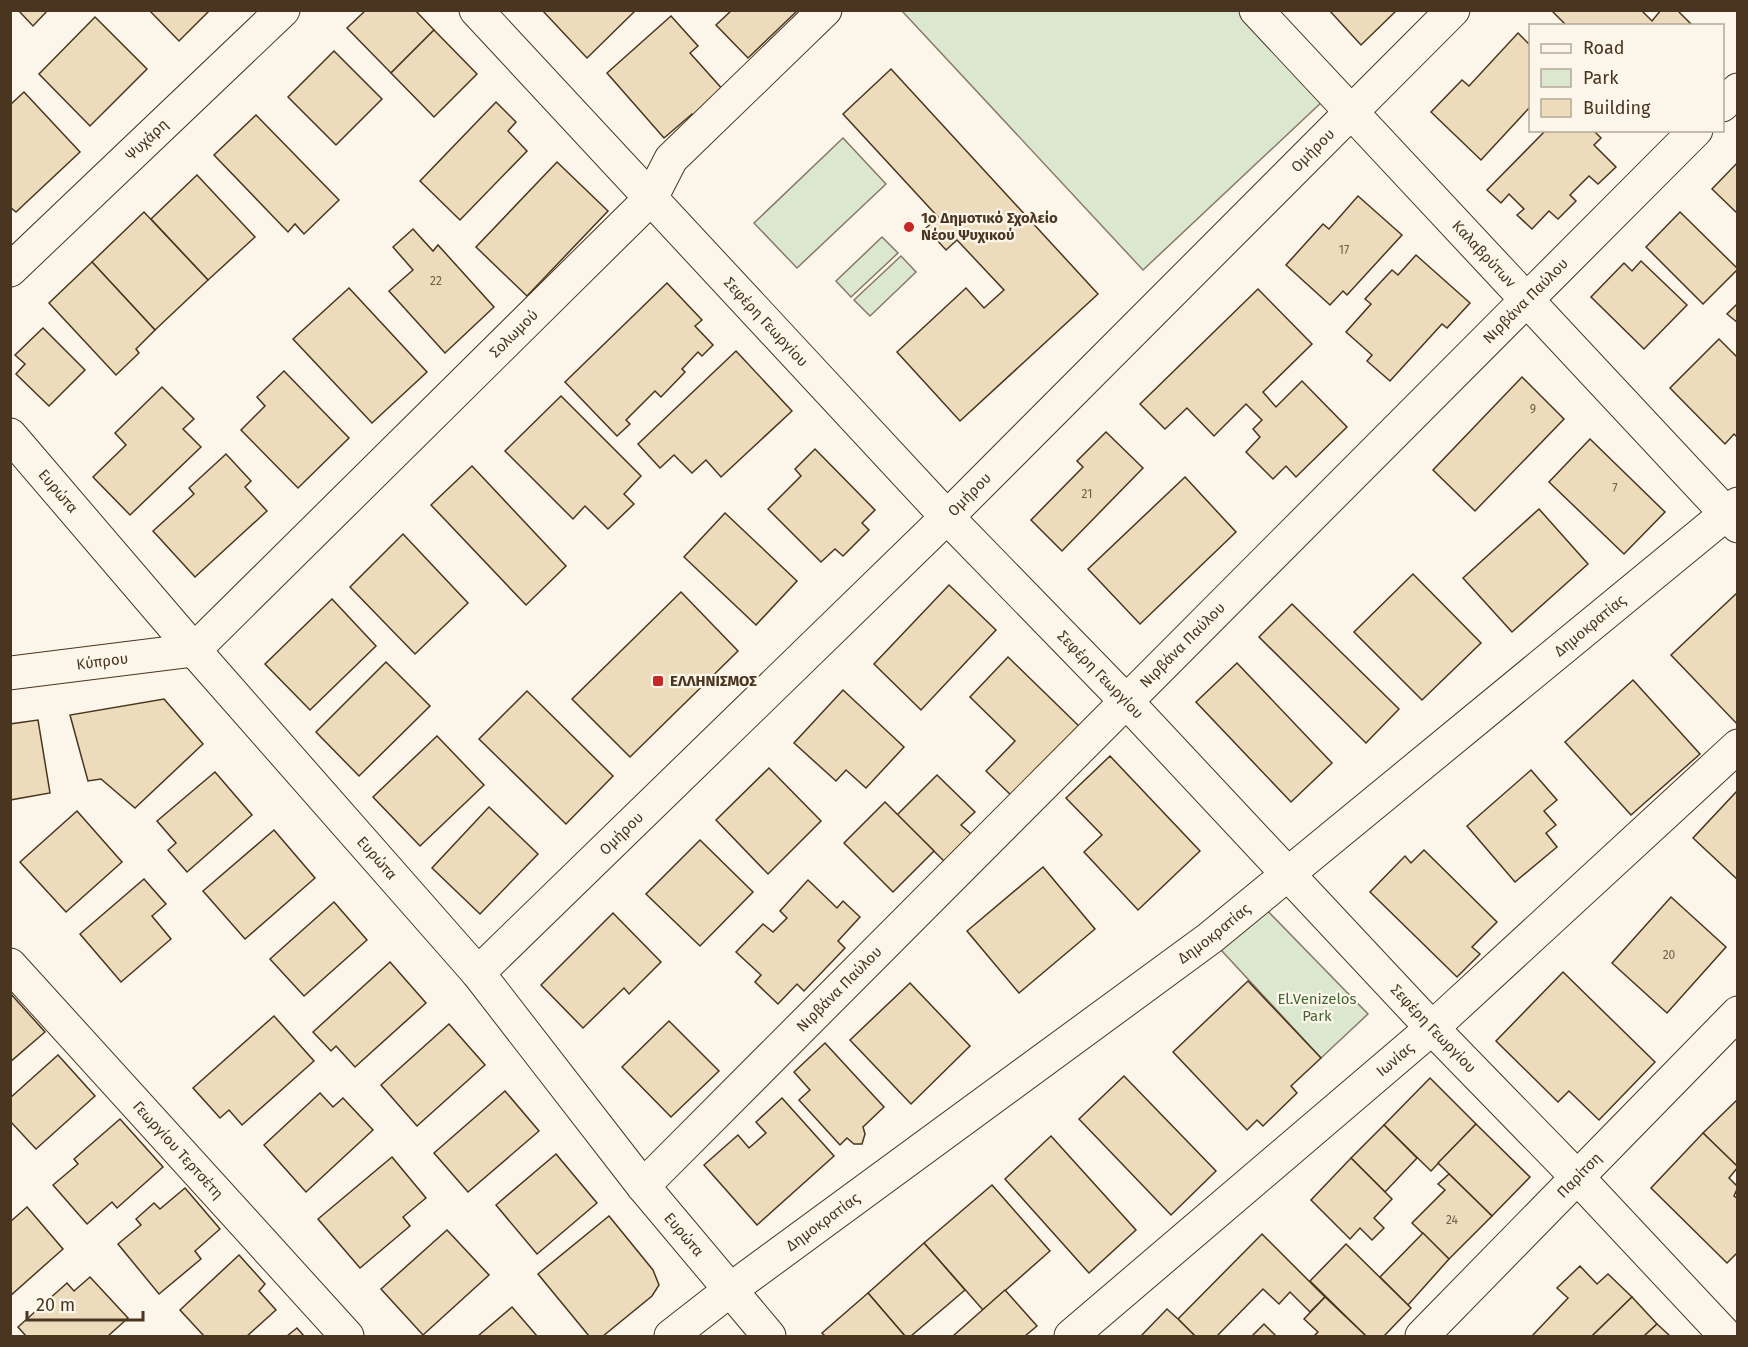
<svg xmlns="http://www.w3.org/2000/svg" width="1748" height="1347" font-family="'Fira Sans',sans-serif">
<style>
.green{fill:#dce7d0;stroke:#887966;stroke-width:1.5}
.building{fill:#ecdcbc;stroke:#4a3520;stroke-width:1.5}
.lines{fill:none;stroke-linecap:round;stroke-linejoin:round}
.minor-casing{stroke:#4a3520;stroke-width:35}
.tertiary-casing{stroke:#4a3520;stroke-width:35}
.minor{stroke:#fbf6e9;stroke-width:33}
.tertiary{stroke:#fbf6e9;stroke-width:33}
.poi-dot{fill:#c62828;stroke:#fbf6e9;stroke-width:2}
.labels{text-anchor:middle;stroke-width:4.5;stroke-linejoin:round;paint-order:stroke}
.number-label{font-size:12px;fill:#725f47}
.street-label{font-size:15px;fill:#4a3520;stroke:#fbf6e9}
.poi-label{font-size:15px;font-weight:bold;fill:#4a3520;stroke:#fbf6e9;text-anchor:start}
.park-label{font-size:15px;fill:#436837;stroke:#fbf6e9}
</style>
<rect width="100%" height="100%" fill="#fbf6e9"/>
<!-- green -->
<g class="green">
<path d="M902,11H1241L1324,100L1143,270Z"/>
<path d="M843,138L886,184L797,268L754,223Z"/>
<path d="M882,237L898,253L851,297L836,281Z"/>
<path d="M901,256L916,272L870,316L854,300Z"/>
<path d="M1257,900L1368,1014L1321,1058L1210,938Z"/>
</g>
<!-- building -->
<g class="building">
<path d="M18,10H48L33,26Z"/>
<path d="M149,10H210L179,41Z"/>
<path d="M366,10H415L434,30L391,73L347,28Z"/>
<path d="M542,10H636L587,58Z"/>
<path d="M732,10H798L748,58L716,25Z"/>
<path d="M1329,10H1397L1361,45Z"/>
<path d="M1551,10H1641L1652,21L1661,10H1677L1693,26H1567Z"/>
<path d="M671,16L698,46L690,53L725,92L695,118L692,114L664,138L607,73Z"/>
<path d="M95,17L147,69L90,126L39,74Z"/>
<path d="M434,30L477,74L434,117L391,73Z"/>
<path d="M1518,33L1530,45V107L1481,160L1431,112L1462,80L1469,86Z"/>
<path d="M334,51L382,99L336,145L288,97Z"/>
<path d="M891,69L1098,294L960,421L897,352L966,288L984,308L1004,290L957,240L946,250L926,228L938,217L843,114Z"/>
<path d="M24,92L80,152L16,212L10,207V105Z"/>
<path d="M496,102L516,122L508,131L527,151L460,220L420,181Z"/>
<path d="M256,115L339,200L304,234L295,224L288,232L214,155Z"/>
<path d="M1546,130H1593L1601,138L1594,145L1616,167L1598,184L1589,176L1570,195L1576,201L1558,219L1549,211L1532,229L1517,215L1524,209L1509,194L1501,203L1487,190Z"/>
<path d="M557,162L608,211L527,296L476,247Z"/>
<path d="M1738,162V214L1712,189Z"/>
<path d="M197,175L255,237L208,280L151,219Z"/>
<path d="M1358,196L1402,235L1347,295L1343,291L1330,305L1286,265L1323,224L1329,229Z"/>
<path d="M144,212L208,280L155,330L92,262Z"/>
<path d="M1680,212L1738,269L1703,304L1646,247Z"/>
<path d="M413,229L433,251L438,245L494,307L445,353L389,291L413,270L393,247Z"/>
<path d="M1416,255L1470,303L1447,328L1442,324L1390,381L1367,361L1372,355L1346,332L1371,304L1365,299L1392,270L1398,275Z"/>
<path d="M1641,261L1687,305L1644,349L1591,297L1624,263L1632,271Z"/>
<path d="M92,262L155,330L136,349L139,353L116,375L49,303Z"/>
<path d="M667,283L702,320L695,326L713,345L702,356L698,352L682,369L685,372L661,397L655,391L626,420L630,424L617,436L565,382Z"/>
<path d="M349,288L427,372L372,423L293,339Z"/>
<path d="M1258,289L1312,344L1263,392L1276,407L1302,381L1347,427L1296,477L1286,466L1273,479L1246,452L1260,437L1253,429L1262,420L1246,404L1214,436L1187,408L1165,429L1140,404Z"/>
<path d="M1738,303V323L1727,314Z"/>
<path d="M43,328L85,370L49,406L16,374L25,364L15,355Z"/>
<path d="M1719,339L1738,358V438L1734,434L1725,444L1670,388Z"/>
<path d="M736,351L792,411L721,477L706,460L692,473L674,455L660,468L638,444Z"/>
<path d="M284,371L349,438L298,488L241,430L265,406L257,397Z"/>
<path d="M1522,377L1564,419L1475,511L1433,470Z"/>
<path d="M162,387L194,419L183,429L201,447L130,515L93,477L126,445L115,433Z"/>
<path d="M561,396L641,476L624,494L634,504L608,529L585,506L573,519L505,451Z"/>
<path d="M1106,432L1143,468L1062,551L1031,520L1083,467L1077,461Z"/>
<path d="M1590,439L1665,512L1624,554L1549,482Z"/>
<path d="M815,449L875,510L862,523L869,530L843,556L835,549L821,562L768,509L801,476L795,469Z"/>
<path d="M226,454L251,481L245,487L267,511L195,577L153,531L194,494L189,488Z"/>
<path d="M472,466L566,566L526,605L431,505Z"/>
<path d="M1185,477L1236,532L1140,624L1088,569Z"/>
<path d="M1539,509L1588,564L1512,632L1463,578Z"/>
<path d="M725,513L797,581L756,625L684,557Z"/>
<path d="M403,534L468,603L415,654L350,587Z"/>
<path d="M1413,574L1481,643L1422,700L1354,632Z"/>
<path d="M949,585L996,630L921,710L874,664Z"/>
<path d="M681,592L738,651L630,757L572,699Z"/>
<path d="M1738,592V725L1671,655Z"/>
<path d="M332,599L376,646L310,710L265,664Z"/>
<path d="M1292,604L1399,709L1366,743L1259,637Z"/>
<path d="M1008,657L1082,729L1014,798L986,771L1015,741L970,697Z"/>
<path d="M386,662L430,706L359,776L316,732Z"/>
<path d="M1237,663L1332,763L1291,802L1196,702Z"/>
<path d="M1633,680L1700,754L1631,815L1565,742Z"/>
<path d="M843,690L904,747L866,788L846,770L836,781L794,743Z"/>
<path d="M527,691L613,776L566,824L479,739Z"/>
<path d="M164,699L203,744L135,808L101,779L88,781L70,715Z"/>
<path d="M38,720L50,793L10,800V724Z"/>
<path d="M437,736L484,785L420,846L373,797Z"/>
<path d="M1110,756L1200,851L1138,910L1084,852L1102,835L1066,798Z"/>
<path d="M769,768L821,821L768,874L716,820Z"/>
<path d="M1531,770L1557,800L1544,811L1556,825L1546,833L1557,847L1515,882L1467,826Z"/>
<path d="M215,772L252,815L187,872L168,850L176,843L157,821Z"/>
<path d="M937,775L975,812L961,825L971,834L944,861L897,815Z"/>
<path d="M1738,790V880L1693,838Z"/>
<path d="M885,802L934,851L893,892L844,843Z"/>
<path d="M489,807L538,854L480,914L432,868Z"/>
<path d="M77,811L122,862L66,912L20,862Z"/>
<path d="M274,830L315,878L245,939L203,891Z"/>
<path d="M700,840L753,892L700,946L646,894Z"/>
<path d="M1424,850L1497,922L1472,947L1480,954L1457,977L1370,892L1405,856L1411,863Z"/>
<path d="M1043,867L1095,929L1019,993L967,931Z"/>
<path d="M144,879L166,904L152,916L171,939L121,982L80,934Z"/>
<path d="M808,880L837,908L843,901L860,917L838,941L845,948L804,991L797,984L778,1004L755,982L761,975L736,952L763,924L773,932L787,918L780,911Z"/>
<path d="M1671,897L1726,947L1667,1013L1612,963Z"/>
<path d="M334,902L367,940L304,996L270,959Z"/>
<path d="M613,913L661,962L629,994L624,988L583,1028L541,985Z"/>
<path d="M390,962L426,1003L355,1067L336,1046L331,1051L313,1032Z"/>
<path d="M1563,972L1655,1062L1599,1120L1569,1091L1558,1102L1496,1041Z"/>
<path d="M1248,981L1321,1058L1291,1086L1297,1093L1263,1126L1257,1120L1247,1130L1173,1052Z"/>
<path d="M910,983L970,1046L911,1104L850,1040Z"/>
<path d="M10,993L45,1032L10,1062Z"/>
<path d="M274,1016L314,1061L242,1125L229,1110L220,1118L193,1088Z"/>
<path d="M669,1021L719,1071L671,1117L622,1067Z"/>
<path d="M449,1024L485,1065L417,1126L381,1085Z"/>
<path d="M825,1043L884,1107L863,1127L865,1134L862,1144H854L847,1138L840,1145L799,1100L810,1090L794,1072Z"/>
<path d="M58,1055L95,1096L36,1149L10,1121V1098Z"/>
<path d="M1124,1076L1216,1171L1171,1215L1079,1119Z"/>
<path d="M1430,1078L1476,1124L1431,1171L1384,1125Z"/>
<path d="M505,1091L539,1131L468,1192L434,1153Z"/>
<path d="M320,1093L333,1107L343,1098L373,1130L306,1192L264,1145Z"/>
<path d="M782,1098L834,1156L757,1225L704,1165L738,1135L749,1148L766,1133L756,1122Z"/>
<path d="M1738,1099V1167L1703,1133Z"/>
<path d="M120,1119L163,1167L117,1208L112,1202L87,1224L53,1185L78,1164L74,1159Z"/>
<path d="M1476,1124L1530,1177L1492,1216L1438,1163Z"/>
<path d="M1384,1125L1417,1158L1385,1192L1351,1158Z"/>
<path d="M1703,1133L1738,1167L1729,1178L1738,1187L1734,1196L1738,1199V1252L1727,1263L1651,1188Z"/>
<path d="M1051,1136L1136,1230L1089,1273L1005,1179Z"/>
<path d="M556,1154L597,1203L537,1254L496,1205Z"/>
<path d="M392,1157L426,1198L403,1217L410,1226L360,1268L318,1219Z"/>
<path d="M1351,1158L1392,1199L1374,1218L1384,1228L1372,1240L1360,1228L1350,1239L1311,1200Z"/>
<path d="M1449,1174L1492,1216L1449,1259L1412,1223L1445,1190L1438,1184Z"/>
<path d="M992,1185L1050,1251L983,1310L924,1243Z"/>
<path d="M185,1188L220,1229L195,1251L201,1259L159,1294L118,1244L141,1225L136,1219L154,1203L160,1209Z"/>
<path d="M27,1207L63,1249L10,1296V1222Z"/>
<path d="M609,1216L653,1270L659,1285L652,1296L603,1336H589L538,1274Z"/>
<path d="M447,1230L489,1275L423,1335L381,1289Z"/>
<path d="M1423,1233L1449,1259L1408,1305L1380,1277Z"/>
<path d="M1262,1234L1325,1297L1310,1312L1290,1292L1279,1304L1263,1289L1217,1336H1195L1178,1319Z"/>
<path d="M924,1243L965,1290L911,1336H905L868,1293Z"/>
<path d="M1346,1244L1411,1308L1384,1336H1366L1310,1281Z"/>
<path d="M239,1255L265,1284L259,1291L276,1310L247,1336H204L180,1310Z"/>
<path d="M1580,1266L1597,1284L1608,1274L1632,1297L1592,1336H1532L1568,1298L1557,1288Z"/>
<path d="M90,1277L128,1318L108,1336H26L18,1327L67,1283L74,1291Z"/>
<path d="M1005,1290L1037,1326L1025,1336H953Z"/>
<path d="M868,1293L905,1336H825L822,1333Z"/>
<path d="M1325,1297L1366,1336H1314L1318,1332L1304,1319Z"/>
<path d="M1632,1297L1657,1324L1644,1336H1592Z"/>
<path d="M512,1307L537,1336H478Z"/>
<path d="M1167,1309L1178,1319L1195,1336H1141Z"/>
<path d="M1264,1324L1276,1336H1252Z"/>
<path d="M1657,1324L1670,1336H1644Z"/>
<path d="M297,1328L304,1336H287Z"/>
</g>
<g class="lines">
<!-- minor casing -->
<g class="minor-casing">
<g id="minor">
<path id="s1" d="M476,10L947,517L1125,700L1432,1028L1578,1178L1726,1336"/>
<path id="s2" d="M1256,10L1738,526"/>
<path d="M1722,105L1738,90"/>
<path id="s3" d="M10,270L283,10"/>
<path id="s4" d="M10,435L194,650L478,973L643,1186L769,1336"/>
<path id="s5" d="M194,650L651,198L671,159L825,10"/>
<path id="s6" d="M10,673L194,650"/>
<path id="s7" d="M10,965L347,1336"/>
<path id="s8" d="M478,973L947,517L1453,10"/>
<path id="s9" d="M643,1186L1696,130"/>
<path id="s10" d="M1071,1336L1432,1028L1738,746"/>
<path id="s11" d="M1422,1336L1738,1013"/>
</g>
</g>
<!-- tertiary casing -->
<g class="tertiary-casing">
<g id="tertiary">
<path id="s12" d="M671,1336L730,1290L1210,938L1738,504"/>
</g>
</g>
<!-- minor -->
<use href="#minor" class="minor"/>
<!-- tertiary -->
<use href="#tertiary" class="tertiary"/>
</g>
<!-- markers -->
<g class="poi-dot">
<circle cx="909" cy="227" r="6"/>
<rect x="652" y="675" width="12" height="12" rx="3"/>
</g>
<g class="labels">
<!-- number labels -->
<g class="number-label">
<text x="1344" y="254">17</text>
<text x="436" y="285">22</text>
<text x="1533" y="413">9</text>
<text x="1615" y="492">7</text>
<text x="1087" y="498">21</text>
<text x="1669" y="959">20</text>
<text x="1452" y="1224">24</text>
</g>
<!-- street labels -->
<g class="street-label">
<text dy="5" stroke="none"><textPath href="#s3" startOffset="189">Ψυχάρη</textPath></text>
<text dy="5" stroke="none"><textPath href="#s8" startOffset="1172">Ομήρου</textPath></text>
<text dy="5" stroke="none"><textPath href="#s2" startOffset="334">Καλαβρύτων</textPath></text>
<text dy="5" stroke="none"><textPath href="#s9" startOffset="1250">Νιρβάνα Παύλου</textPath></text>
<text dy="5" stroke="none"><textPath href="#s1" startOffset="426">Σεφέρη Γεωργίου</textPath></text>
<text dy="5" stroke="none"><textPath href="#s5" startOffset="450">Σολωμού</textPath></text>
<text dy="5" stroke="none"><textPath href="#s4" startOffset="74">Ευρώτα</textPath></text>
<text dy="5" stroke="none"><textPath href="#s8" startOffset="686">Ομήρου</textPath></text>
<text dy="5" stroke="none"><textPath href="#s12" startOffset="1162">Δημοκρατίας</textPath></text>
<text dy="5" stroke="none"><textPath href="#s9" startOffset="764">Νιρβάνα Παύλου</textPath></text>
<text dy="5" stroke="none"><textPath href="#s6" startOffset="93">Κύπρου</textPath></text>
<text dy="5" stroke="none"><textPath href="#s1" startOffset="912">Σεφέρη Γεωργίου</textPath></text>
<text dy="5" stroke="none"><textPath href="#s8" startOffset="200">Ομήρου</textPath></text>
<text dy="5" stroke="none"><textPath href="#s4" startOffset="560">Ευρώτα</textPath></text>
<text dy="5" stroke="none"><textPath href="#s12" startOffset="676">Δημοκρατίας</textPath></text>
<text dy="5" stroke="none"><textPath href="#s9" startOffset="278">Νιρβάνα Παύλου</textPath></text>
<text dy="5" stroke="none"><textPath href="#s1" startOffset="1398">Σεφέρη Γεωργίου</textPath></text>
<text dy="5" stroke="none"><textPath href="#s10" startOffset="426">Ιωνίας</textPath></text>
<text dy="5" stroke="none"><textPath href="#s7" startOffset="250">Γεωργίου Τερτσέτη</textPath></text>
<text dy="5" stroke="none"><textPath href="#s11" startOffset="225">Παρίτση</textPath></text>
<text dy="5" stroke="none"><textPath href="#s12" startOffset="190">Δημοκρατίας</textPath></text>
<text dy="5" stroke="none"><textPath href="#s4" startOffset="1046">Ευρώτα</textPath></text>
</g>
<!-- poi labels -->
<g class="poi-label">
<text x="921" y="223">1ο Δημοτικό Σχολείο<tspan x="921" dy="17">Νέου Ψυχικού</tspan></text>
<text x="670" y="686">ΕΛΛΗΝΙΣΜΟΣ</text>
</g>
<!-- park labels -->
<g class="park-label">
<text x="1317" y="1004">El.Venizelos<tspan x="1317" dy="17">Park</tspan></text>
</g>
</g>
<!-- border -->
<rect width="1748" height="1347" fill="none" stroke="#4a3520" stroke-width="24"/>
<!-- legend -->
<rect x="1529" y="24" width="195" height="108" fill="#fbf6e9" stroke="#b4a999" stroke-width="1.5"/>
<rect x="1541" y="44" width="30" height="9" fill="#fbf6e9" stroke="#b4a999" stroke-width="1.5"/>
<text x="1583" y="54" font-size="18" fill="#4a3520">Road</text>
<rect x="1541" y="69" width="30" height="18" fill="#dce7d0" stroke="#b4a999" stroke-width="1.5"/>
<text x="1583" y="84" font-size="18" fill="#4a3520">Park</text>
<rect x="1541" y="99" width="30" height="18" fill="#ecdcbc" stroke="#b4a999" stroke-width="1.5"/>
<text x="1583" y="114" font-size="18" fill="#4a3520">Building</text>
<!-- scale -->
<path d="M27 1311v9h116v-9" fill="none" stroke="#4a3520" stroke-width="3"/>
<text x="36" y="1311" font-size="18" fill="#4a3520" stroke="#fbf6e9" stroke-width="4.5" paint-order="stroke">20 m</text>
</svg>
